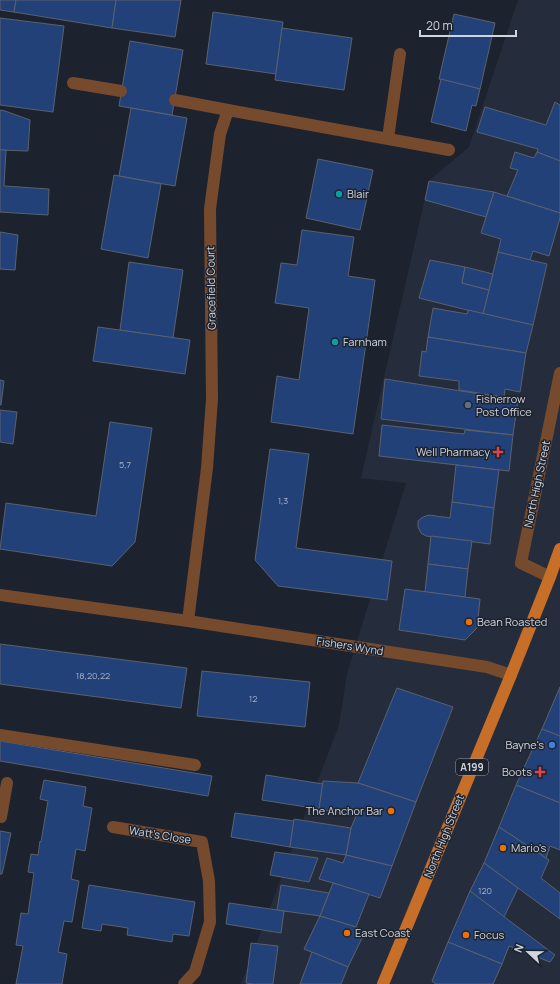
<svg xmlns="http://www.w3.org/2000/svg" width="560" height="984" font-family="Manrope,sans-serif">
<style>
.built{fill:#252d3d}
.building{fill:#224179;stroke:#5a616e}
.lines{fill:none;stroke-linecap:round;stroke-linejoin:round}
.lane{stroke:#764a2d;stroke-width:12}
.street{stroke:#764a2d;stroke-width:12}
.primary{stroke:#c76e29;stroke-width:12}
.culture-dot{fill:#0f9aa8;stroke:#1d232e;stroke-width:1.5}
.service-dot{fill:#5c6f8a;stroke:#1d232e;stroke-width:1.5}
.health-dot{fill:#e0444e;stroke:#1d232e;stroke-width:1.5}
.food-dot{fill:#e8710a;stroke:#1d232e;stroke-width:1.5}
.shop-dot{fill:#3f7fe0;stroke:#1d232e;stroke-width:1.5}
.labels{text-anchor:middle;stroke-width:3;stroke-linejoin:round;paint-order:stroke}
.number-label{font-size:9px;fill:#a5b0c4}
.shield{fill:#1d232e;stroke:#9ba0a8;stroke-width:1}
.shield-label{font-size:10px;font-weight:bold;fill:#d1d5dd}
.poi-label{font-size:11px;fill:#d1d5dd;stroke:#1d232e;text-anchor:start}
.street-label{font-size:11px;fill:#d1d5dd;stroke:#1d232e}
</style>
<rect width="100%" height="100%" fill="#1d232e"/>
<!-- built -->
<path class="built" d="M518,0H560V984H241L339,725L347,674L406,483L361,478L429,181L469,147Z"/>
<!-- building -->
<g class="building">
<path d="M0,0H16L14,12L0,10Z"/>
<path d="M16,0H116L112,28L14,12Z"/>
<path d="M116,0H181L175,37L112,28Z"/>
<path d="M213,12L283,22L276,74L206,64Z"/>
<path d="M454,14L495,23L480,89L439,79Z"/>
<path d="M0,18L64,26L53,112L0,105Z"/>
<path d="M282,28L352,38L344,90L275,80Z"/>
<path d="M130,41L183,50L172,115L119,106Z"/>
<path d="M441,79L480,89L476,106L472,105L466,131L431,122Z"/>
<path d="M555,102L560,105V161L537,152L538,149L477,132L485,107L546,125Z"/>
<path d="M131,108L187,118L175,186L119,176Z"/>
<path d="M0,110L5,111L30,120L28,151L0,150Z"/>
<path d="M0,150H6L4,186L49,189L48,215L0,212Z"/>
<path d="M515,152L534,158L537,152L560,161V213L507,196L518,170L510,168Z"/>
<path d="M318,159L373,170L360,230L306,218Z"/>
<path d="M114,175L161,184L148,258L101,249Z"/>
<path d="M429,181L494,192L486,217L425,200Z"/>
<path d="M494,192L560,213V218L549,256L533,251L530,260L498,252L501,239L481,233Z"/>
<path d="M302,230L354,237L348,276L375,280L353,434L271,422L277,376L299,380L309,308L275,303L281,263L297,265Z"/>
<path d="M0,232L18,235L15,270L0,269Z"/>
<path d="M498,252L547,264L533,325L483,314Z"/>
<path d="M430,260L465,267L462,283L489,290L483,314L419,298Z"/>
<path d="M129,262L183,270L173,338L120,330Z"/>
<path d="M465,267L493,274L489,290L462,283Z"/>
<path d="M433,308L467,314L468,310L533,325L526,353L428,337Z"/>
<path d="M98,327L190,340L185,374L93,361Z"/>
<path d="M428,337L526,353L520,392L505,389L504,397L459,390V381L419,376L422,351L426,352Z"/>
<path d="M385,379L518,400L513,435L381,419Z"/>
<path d="M0,380L4,381L1,405H0Z"/>
<path d="M0,410L17,412L13,444L0,442Z"/>
<path d="M110,422L152,428L135,542L112,566L0,549L6,503L96,516Z"/>
<path d="M382,425L464,434L465,430L513,435L509,471L379,456Z"/>
<path d="M270,449L309,454L296,548L392,561L387,600L278,586L255,560Z"/>
<path d="M456,465L499,470L494,508L452,502Z"/>
<path d="M452,502L494,508L490,544L426,536L421,533L418,527V521L423,517L429,515L450,518Z"/>
<path d="M431,536L472,541L468,569L428,564Z"/>
<path d="M428,564L468,569L465,597L425,592Z"/>
<path d="M405,589L480,599L477,628L465,640L399,630Z"/>
<path d="M0,644L187,668L181,708L0,684Z"/>
<path d="M202,671L310,682L305,727L197,716Z"/>
<path d="M560,687V736L542,729Z"/>
<path d="M397,688L453,707L416,802L358,783Z"/>
<path d="M542,729L560,736V803L516,785Z"/>
<path d="M0,741L212,776L208,796L0,761Z"/>
<path d="M266,775L323,784L319,809L262,800Z"/>
<path d="M44,780L86,787L83,806L92,808L85,851L76,849L71,879L79,881L72,922L64,921L58,952L67,954L62,984H16L23,946L16,945L21,913L28,914L34,873L28,872L31,854L38,855L40,841L41,842L48,801L40,799Z"/>
<path d="M323,781L358,783L416,802L392,866L346,855L351,828L356,816L319,809Z"/>
<path d="M516,785L560,803V850L550,846L546,858L499,827Z"/>
<path d="M235,813L294,821L290,847L231,837Z"/>
<path d="M294,819L351,828L346,855L290,847Z"/>
<path d="M499,827L549,860L541,878L560,893V919L484,863Z"/>
<path d="M0,831L11,833L2,874H0Z"/>
<path d="M275,852L318,858L309,882L270,875Z"/>
<path d="M346,855L392,866L380,898L333,883L319,879L327,858L343,863Z"/>
<path d="M484,863L518,888L504,917L470,891Z"/>
<path d="M333,883L369,894L356,927L320,916Z"/>
<path d="M89,885L195,902L189,936L173,934L172,942L127,935L128,928L102,924L101,931L82,928Z"/>
<path d="M281,885L329,893L320,916L277,910Z"/>
<path d="M470,891L555,955L550,962L509,946L502,964L448,942Z"/>
<path d="M229,903L284,911L281,933L226,924Z"/>
<path d="M320,916L356,927L365,932L348,967L304,949Z"/>
<path d="M448,942L502,964L493,984H436L432,981Z"/>
<path d="M251,943L278,946L273,984H253L246,983Z"/>
<path d="M312,952L348,967L341,984H300Z"/>
</g>
<g class="lines">
<!-- lane -->
<g class="lane">
<path d="M73,83L121,91"/>
<path d="M175,100L228,110"/>
<path d="M0,735L195,765"/>
<path d="M0,817H1L7,783"/>
<path d="M113,827L202,842L209,881L210,922L195,972L184,984"/>
</g>
<!-- street -->
<g class="street">
<path d="M388,138L400,54"/>
<path d="M550,577L521,563L560,373"/>
<path d="M0,595L188,621L487,667L511,675"/>
<path d="M188,621L207,468L212,399L210,209L220,134L228,110L449,150"/>
</g>
<!-- primary -->
<path class="primary" d="M383,984L511,675L550,577L560,549"/>
</g>
<!-- markers -->
<g class="culture-dot">
<circle cx="339" cy="194" r="4"/>
<circle cx="335" cy="342" r="4"/>
</g>
<circle class="service-dot" cx="468" cy="405" r="4"/>
<g class="health-dot">
<path d="M496 446h4v4h4v4h-4v4h-4v-4h-4v-4h4z"/>
<path d="M538 766h4v4h4v4h-4v4h-4v-4h-4v-4h4z"/>
</g>
<g class="food-dot">
<circle cx="469" cy="622" r="4"/>
<circle cx="391" cy="811" r="4"/>
<circle cx="503" cy="848" r="4"/>
<circle cx="347" cy="933" r="4"/>
<circle cx="466" cy="935" r="4"/>
</g>
<circle class="shop-dot" cx="552" cy="745" r="4"/>
<g class="labels">
<!-- number labels -->
<g class="number-label">
<text x="125" y="468">5,7</text>
<text x="283" y="504">1,3</text>
<text x="93" y="679">18,20,22</text>
<text x="253" y="702">12</text>
<text x="485" y="894">120</text>
</g>
<!-- shield labels -->
<rect class="shield" x="456" y="759" width="32" height="16" rx="3"/>
<g class="shield-label">
<text x="472" y="771">A199</text>
</g>
<!-- poi labels -->
<g class="poi-label">
<text x="347" y="198">Blair</text>
<text x="343" y="346">Farnham</text>
<text x="476" y="403">Fisherrow<tspan x="476" dy="13">Post Office</tspan></text>
<text x="490" y="456" text-anchor="end">Well Pharmacy</text>
<text x="477" y="626">Bean Roasted</text>
<text x="544" y="749" text-anchor="end">Bayne's</text>
<text x="532" y="776" text-anchor="end">Boots</text>
<text x="383" y="815" text-anchor="end">The Anchor Bar</text>
<text x="511" y="852">Mario's</text>
<text x="355" y="937">East Coast</text>
<text x="474" y="939">Focus</text>
</g>
<!-- street labels -->
<g class="street-label">
<text transform="translate(211 288) rotate(-91)" y="4">Gracefield Court</text>
<text transform="translate(537 484) rotate(-78)" y="4">North High Street</text>
<text transform="translate(350 646) rotate(9)" y="4">Fishers Wynd</text>
<text transform="translate(160 835) rotate(9)" y="4">Watt's Close</text>
<text transform="translate(444 836) rotate(-68)" y="4">North High Street</text>
</g>
</g>
<!-- north arrow -->
<g transform="translate(528 952) rotate(292)" stroke="#1d232e" stroke-width="3" paint-order="stroke">
<path d="M0-3L7 15L0 10L-7 15Z" fill="#d1d5dd"/>
<text y="-6" font-size="11" font-weight="bold" text-anchor="middle" fill="#d1d5dd">N</text>
</g>
<!-- scale -->
<path d="M420 30v6h96v-6" fill="none" stroke="#d1d5dd" stroke-width="2"/>
<text x="426" y="30" font-size="12" fill="#d1d5dd" stroke="#1d232e" stroke-width="3" paint-order="stroke">20 m</text>
</svg>
